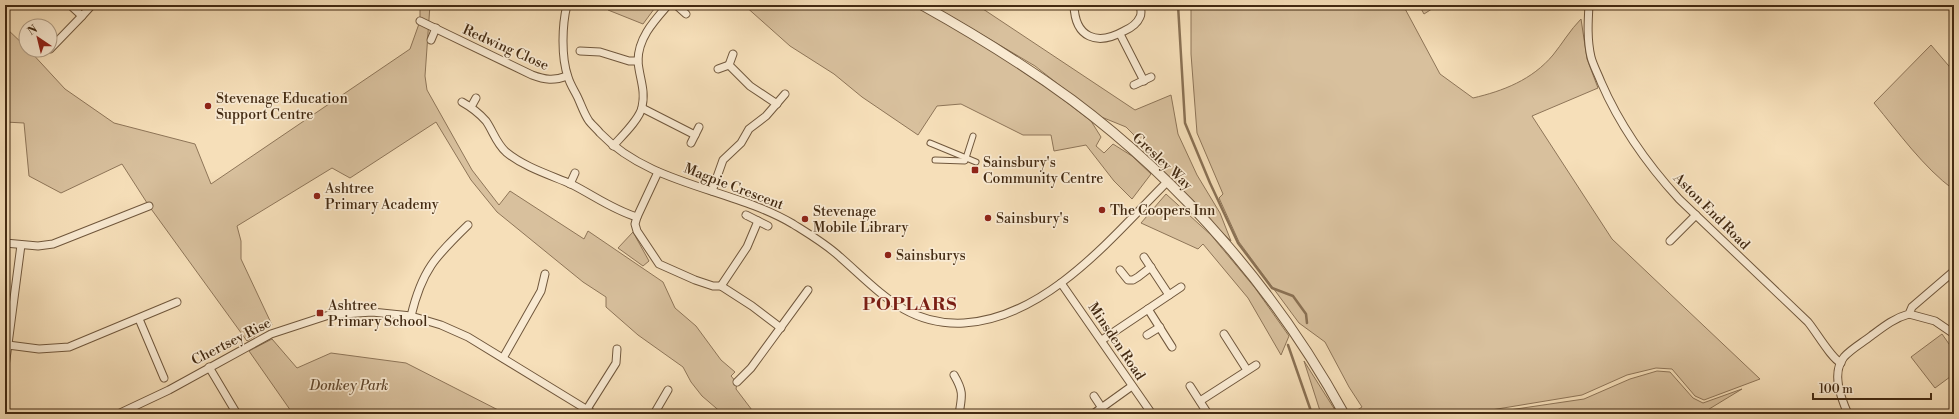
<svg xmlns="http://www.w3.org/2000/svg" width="1959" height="419" font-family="'Libre Bodoni',serif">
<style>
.green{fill:#d8c09d;stroke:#8e7558}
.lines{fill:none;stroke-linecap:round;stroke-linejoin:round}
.stream{stroke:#8a7154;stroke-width:2.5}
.pedestrian-casing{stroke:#70573c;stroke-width:7}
.minor-casing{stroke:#70573c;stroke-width:9}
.tertiary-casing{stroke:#70573c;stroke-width:11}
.pedestrian{stroke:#f9ead2;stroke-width:5}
.minor{stroke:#f9ead2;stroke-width:7}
.tertiary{stroke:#f9ead2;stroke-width:9}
.poi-dot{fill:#8f2418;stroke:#f9ead2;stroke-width:1.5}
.labels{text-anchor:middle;stroke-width:3.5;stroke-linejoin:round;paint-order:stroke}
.street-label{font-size:14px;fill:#432a12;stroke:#f9ead2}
.poi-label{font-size:14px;fill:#432a12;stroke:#f9ead2;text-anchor:start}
.park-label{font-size:14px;font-style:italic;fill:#61482e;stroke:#f9ead2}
.district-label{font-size:18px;font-weight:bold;letter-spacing:1px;fill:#7a1f14;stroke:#f9ead2}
</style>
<rect width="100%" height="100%" fill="#f6dfb9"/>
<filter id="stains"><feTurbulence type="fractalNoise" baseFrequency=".005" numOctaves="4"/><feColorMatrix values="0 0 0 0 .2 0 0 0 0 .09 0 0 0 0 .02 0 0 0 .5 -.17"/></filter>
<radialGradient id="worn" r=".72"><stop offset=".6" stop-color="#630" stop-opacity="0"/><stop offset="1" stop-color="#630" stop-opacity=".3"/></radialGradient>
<!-- green -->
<g class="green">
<path d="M420,5H430L425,76L427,90L472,170L499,205L510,191L584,239L588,231L663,282L675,308L696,326L721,360L735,372L731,376L737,383L736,389L755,414H723L702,396L691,382L683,367L638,335L606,307V297L583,282L497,212L471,180L436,122L350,178L332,168L237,226L241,241V259L272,325L247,341L149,206L122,164L61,193L29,176L24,123L5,122V27L26,47V50H29L65,89L114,123L195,144L211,184L410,49L420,21Z"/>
<path d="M609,5H657L643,24L608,10Z"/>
<path d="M744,5H913L982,44L1053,92L1091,121L1101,137L1096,146L1104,153L1113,144L1132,156L1151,174L1132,199L1114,181L1086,145L1054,151L1051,135H1023L961,104L937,106L918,135L862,97L834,74L790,46Z"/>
<path d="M932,5H977L1135,110L1171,95L1178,134L1197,175L1220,213L1231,241L1140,151L1134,141V135L1126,127L1099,116L1035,66Z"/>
<path d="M1191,5H1403L1440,74L1473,98C1503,91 1532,80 1553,55C1562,44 1570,30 1581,19L1587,59L1598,88L1532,116L1612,239L1760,379L1704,400L1695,396L1672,369L1656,368L1627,375L1582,395L1467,414H1351L1362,407L1349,387L1325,342L1299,323L1239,242L1219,198L1223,194L1197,133L1191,54Z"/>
<path d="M1419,5H1438L1424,14Z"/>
<path d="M1931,45L1954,72V190C1923,167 1899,133 1874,103Z"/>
<path d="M1166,194L1211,235L1255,288L1289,336L1281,355L1248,298L1203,244L1198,249L1141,223Z"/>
<path d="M633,232L649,261L643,266L618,248Z"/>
<path d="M1942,334L1954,351V374L1935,388L1911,357Z"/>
<path d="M272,339L297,368L331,353L406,363L506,414H293L249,351Z"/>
<path d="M1304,361L1335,410L1337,414H1321Z"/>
<path d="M1657,371L1670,372L1693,398L1703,403L1742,389L1701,414L1608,413L1482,414L1584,399L1630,379Z"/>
</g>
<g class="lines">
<!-- stream -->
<g class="stream">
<path d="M1178,5L1185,123L1210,183L1238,243L1272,288L1293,296L1306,314L1307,323"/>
<path d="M1288,345L1312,414"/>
</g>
<!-- pedestrian casing -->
<g class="pedestrian-casing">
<g id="pedestrian">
<path d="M930,143L976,162"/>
<path d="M935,160L965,161L973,136"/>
</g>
</g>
<!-- minor casing -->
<g class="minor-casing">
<g id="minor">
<path d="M70,5L82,16L92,5"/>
<path d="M567,5C562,25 561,57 568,77C570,84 574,90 577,96C581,104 584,114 589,121C592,125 597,129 600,133C651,186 732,188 793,224C809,234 826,244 840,257C879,291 907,326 964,323C1047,318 1113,236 1167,182"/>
<path d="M676,5L686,14"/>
<path d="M1074,5C1075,38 1097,46 1124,31C1131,28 1137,24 1140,17C1142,13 1141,9 1140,5"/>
<path d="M1589,5C1588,22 1587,40 1591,57C1593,65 1598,74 1601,82C1620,126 1647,164 1679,199L1808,322C1817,333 1831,358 1841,363"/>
<path d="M420,21L532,75C545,80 554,81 567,76"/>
<path d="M1120,34L1144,81"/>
<path d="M431,40L436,28"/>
<path d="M50,49L82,16"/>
<path d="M580,51L600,52L629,61H638"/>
<path d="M733,54L729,65L750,86L777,104"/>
<path d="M718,69L729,65"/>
<path d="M1134,85L1151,77"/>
<path d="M462,102C471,107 479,113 486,121C493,131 496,143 506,152C524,167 550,175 571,184C593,195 613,210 637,217L658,172"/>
<path d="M471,107L476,98"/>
<path d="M642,108L695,135"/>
<path d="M691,143L699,127"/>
<path d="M613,146C621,137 640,119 642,107C646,90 639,77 638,61C638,38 654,21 668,5"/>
<path d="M570,184L575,173"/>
<path d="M712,191L723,160L741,143L749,129L766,116L785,94"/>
<path d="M746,215L768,226"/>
<path d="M637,217L635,224L637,231L659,264L695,280L713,286H721L752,306L781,328"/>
<path d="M1670,241L1696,215"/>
<path d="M5,243L38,246L53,244L149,206"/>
<path d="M1144,257L1169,295"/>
<path d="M1120,270L1128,280H1133L1138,277L1151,267"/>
<path d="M1061,283L1152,414"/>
<path d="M721,286L747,247L758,221"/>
<path d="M1148,309L1172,347"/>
<path d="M1909,314L1935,321L1954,334"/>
<path d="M411,316C422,270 435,257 468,225"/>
<path d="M139,319L164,378"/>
<path d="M1224,334L1247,370"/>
<path d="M1147,335L1160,327"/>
<path d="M1102,340L1181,287"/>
<path d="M8,345L39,349L69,347L177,302"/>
<path d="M503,358L541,291L545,274"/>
<path d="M5,367L21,245"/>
<path d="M209,367L237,414"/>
<path d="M954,375C964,392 962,396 959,414"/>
<path d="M737,382L751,368L808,290"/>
<path d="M1190,386L1208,414"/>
<path d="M1094,396L1102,408"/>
<path d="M1200,401L1256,365"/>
<path d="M587,409L616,363L617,349"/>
<path d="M118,414L169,390L271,334L329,315L372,312L411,316L441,325L468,337L594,414"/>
<path d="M654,414L668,390"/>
<path d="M1093,414L1132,386"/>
<path d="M1848,414C1841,398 1831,373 1844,357C1851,349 1862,343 1871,336C1883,327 1894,318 1909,314L1912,307L1954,271"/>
</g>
</g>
<!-- tertiary casing -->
<g class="tertiary-casing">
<path id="tertiary" d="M922,5C974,34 1024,65 1072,100C1183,183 1278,293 1344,414"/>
</g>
<!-- pedestrian -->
<use href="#pedestrian" class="pedestrian"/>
<!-- minor -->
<use href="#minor" class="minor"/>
<!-- tertiary -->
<use href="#tertiary" class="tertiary"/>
</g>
<!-- markers -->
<g class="poi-dot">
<circle cx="208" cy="106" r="4"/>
<rect x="971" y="166" width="8" height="8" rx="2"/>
<circle cx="317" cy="196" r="4"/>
<circle cx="1102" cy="210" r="4"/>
<circle cx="988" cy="218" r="4"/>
<circle cx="805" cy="219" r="4"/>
<circle cx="888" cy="255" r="4"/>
<rect x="316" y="309" width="8" height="8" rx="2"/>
</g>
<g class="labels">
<!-- street labels -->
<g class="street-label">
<text transform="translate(506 47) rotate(24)" y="5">Redwing Close</text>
<text transform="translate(1163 161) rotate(43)" y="5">Gresley Way</text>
<text transform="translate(734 186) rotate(21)" y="5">Magpie Crescent</text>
<text transform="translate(1712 211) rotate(45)" y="5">Aston End Road</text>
<text transform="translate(231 341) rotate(-27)" y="5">Chertsey Rise</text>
<text transform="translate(1117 341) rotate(56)" y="5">Minsden Road</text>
</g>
<!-- poi labels -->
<g class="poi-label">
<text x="216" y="103">Stevenage Education<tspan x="216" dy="16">Support Centre</tspan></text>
<text x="983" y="167">Sainsbury's<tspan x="983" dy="16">Community Centre</tspan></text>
<text x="325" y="193">Ashtree<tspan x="325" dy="16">Primary Academy</tspan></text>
<text x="1110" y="215">The Coopers Inn</text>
<text x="813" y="216">Stevenage<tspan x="813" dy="16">Mobile Library</tspan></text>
<text x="996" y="223">Sainsbury's</text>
<text x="896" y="260">Sainsburys</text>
<text x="328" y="310">Ashtree<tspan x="328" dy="16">Primary School</tspan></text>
</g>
<!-- park labels -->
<g class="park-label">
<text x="349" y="390">Donkey Park</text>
</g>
<!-- district labels -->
<g class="district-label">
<text x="910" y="310">POPLARS</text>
</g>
</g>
<!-- margin -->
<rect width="1959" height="419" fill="none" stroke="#f6dfb9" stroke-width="20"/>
<rect x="6" y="6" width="1947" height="407" fill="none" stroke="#432a12" stroke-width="2"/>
<rect x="10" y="10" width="1939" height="399" fill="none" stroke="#432a12"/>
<!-- north arrow -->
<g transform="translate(38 38) rotate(325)"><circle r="19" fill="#f9ead2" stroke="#b09d85"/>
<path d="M0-3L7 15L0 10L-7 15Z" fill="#8f2418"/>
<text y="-6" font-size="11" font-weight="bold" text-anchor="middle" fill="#432a12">N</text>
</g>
<!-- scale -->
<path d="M1813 393v6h118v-6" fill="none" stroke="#432a12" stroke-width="2"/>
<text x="1819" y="393" font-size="12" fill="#432a12" stroke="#f9ead2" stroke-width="3" paint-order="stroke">100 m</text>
<rect width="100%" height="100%" filter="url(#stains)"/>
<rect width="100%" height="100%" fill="url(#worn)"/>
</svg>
